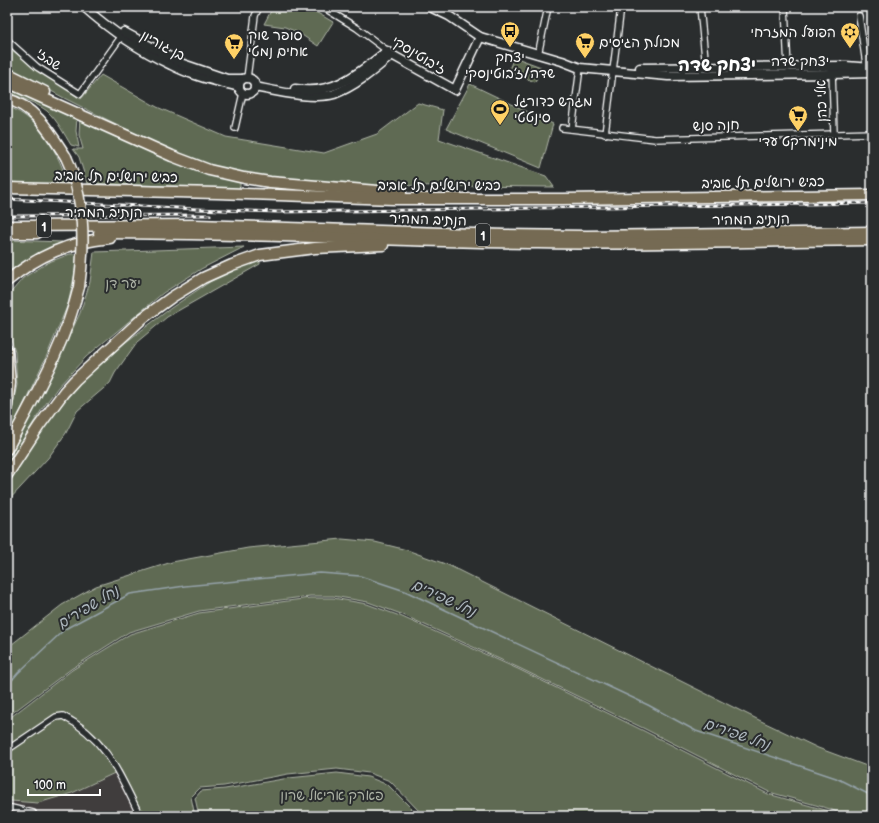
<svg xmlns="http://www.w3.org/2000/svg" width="879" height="823" font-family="'Balsamiq Sans','Playpen Sans Hebrew',sans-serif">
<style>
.built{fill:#403c3c}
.green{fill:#5f6b52;stroke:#afb5a8}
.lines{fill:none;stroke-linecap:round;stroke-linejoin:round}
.stream{stroke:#95a2aa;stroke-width:1.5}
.street-casing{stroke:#fff;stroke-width:8}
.secondary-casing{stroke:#fff;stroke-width:11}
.highway-casing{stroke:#fff;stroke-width:13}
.street{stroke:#2a2d2e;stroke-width:5.5}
.secondary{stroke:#2a2d2e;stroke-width:8}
.highway{stroke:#746b52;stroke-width:10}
.rail-casing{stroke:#fff;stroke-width:3}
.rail{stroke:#2a2d2e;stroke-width:1.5;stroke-dasharray:4.5;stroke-linecap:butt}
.highway-bridge-casing{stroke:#fff;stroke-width:13;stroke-linecap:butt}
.highway-bridge{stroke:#746b52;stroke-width:10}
.labels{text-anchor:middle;stroke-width:4;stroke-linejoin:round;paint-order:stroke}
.shield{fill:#2a2d2e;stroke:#bfc0c0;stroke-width:1}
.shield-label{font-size:13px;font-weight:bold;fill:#fff}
.poi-label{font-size:14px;fill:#fff;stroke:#2a2d2e;text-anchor:start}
.street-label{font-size:14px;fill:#fff;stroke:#2a2d2e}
.park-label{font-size:14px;fill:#afb5a8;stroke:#2a2d2e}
.water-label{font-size:15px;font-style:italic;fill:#afb9c0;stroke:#2a2d2e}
.district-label{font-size:18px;font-weight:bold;fill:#fff;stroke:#2a2d2e}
</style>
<rect width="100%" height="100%" fill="#2a2d2e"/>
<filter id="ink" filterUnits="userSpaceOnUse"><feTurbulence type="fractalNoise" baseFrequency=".025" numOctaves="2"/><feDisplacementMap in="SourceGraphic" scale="8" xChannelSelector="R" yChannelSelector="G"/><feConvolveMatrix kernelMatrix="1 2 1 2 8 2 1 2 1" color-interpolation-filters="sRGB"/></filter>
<g filter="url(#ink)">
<!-- built -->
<path class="built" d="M121,770L144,816H7V803L11,801L38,803L72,793Z"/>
<!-- green -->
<g class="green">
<path d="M273,7H307L333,22L318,46L299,33L285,27L264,24Z"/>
<path d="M7,46L36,69L81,99L101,75L157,107L226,137L324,153L377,134L418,103L443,110L439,139L546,176L554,187L345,185L290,180L232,172L205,165L164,148L64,98L7,67Z"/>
<path d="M514,57L541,67L535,82L508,72Z"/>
<path d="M470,84L553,124L541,168L446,129Z"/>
<path d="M7,87L77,118L76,131L79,147L71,145C64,134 58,121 47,111C38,104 18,96 7,92Z"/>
<path d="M7,106C43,121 56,150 69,185L7,182Z"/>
<path d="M80,116L218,175L240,182V189L87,183L79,157L73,149H83L79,135Z"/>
<path d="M7,240L62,242L36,255L7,277Z"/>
<path d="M244,247L201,269L163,293L86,357L58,387L42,409L7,465V462L49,379L80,313L90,282L94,252Z"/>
<path d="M70,254H76L77,257L75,273L68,304L47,355L7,439V428L17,385L15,352L7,326V297L23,278L49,262Z"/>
<path d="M260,260V264L167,317L137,342L115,373L110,383L77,411L66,433L48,458L7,502V486L37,435L86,375L126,342L171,308L211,281L244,264Z"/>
<path d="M342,539L375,542L407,550L448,565L761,721L818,748L872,768V816H846L830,809L769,792L645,729L519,668L401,614L368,602L333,596H310L199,611L129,632L71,669L7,717V648L62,605L96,586L172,562L248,548Z"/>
<path d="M310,598H333L367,604L400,616L518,669L644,731L768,794L829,811L841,816H431L420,812L390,781L369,773L337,769L288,774L224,786L200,788L191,797L195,816H144L121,770L72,793L38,803L11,801L7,803V720L72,670L130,634L199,613Z"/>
<path d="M337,773L368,777L388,785L419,816H199L195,798L201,791L225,789L289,778Z"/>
</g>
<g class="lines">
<!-- stream -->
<g class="stream">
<path d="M865,7L872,18"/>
<path d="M7,686L18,673L65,629L130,594L185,586L320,573L360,576L405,591L648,705L696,731L836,778L872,796"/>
</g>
<!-- street casing -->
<g class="street-casing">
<g id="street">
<path d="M323,7L357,28L389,52"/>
<path d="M700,7L706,68"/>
<path d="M785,7L788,68"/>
<path d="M859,16L867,71"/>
<path d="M7,40L37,67L80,94L123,34"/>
<path d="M538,55L548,7"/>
<path d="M832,71L834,134"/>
<path d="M247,78L255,16L259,7"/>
<path d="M235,128L243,93"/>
<path d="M562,128L655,139L872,133"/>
<path d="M572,129L580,68"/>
<path d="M605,134L621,7"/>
<path d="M7,750L56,717L63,716C106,738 120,775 140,816"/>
<path d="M7,807L33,813V816"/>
</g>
</g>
<!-- secondary casing -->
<g class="secondary-casing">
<g id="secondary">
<path d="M84,7C110,30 139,50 171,65C192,76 216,81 239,87"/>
<path d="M430,7L449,16L480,37L562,61L580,68L668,76L832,74L872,73"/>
<path d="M124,32L183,64L227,79H242"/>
<path d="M640,68L846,66L872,68"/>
<circle cx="247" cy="86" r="8"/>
<path d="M255,87C276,91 313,100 334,94C356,86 374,70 392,55L455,90L480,37"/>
<path d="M295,89C333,96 359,73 387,51"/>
</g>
</g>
<!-- highway casing -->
<g class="highway-casing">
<g id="highway">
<path d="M7,73L45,92"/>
<path d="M7,82L172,156L209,170L244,178L270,182L401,193"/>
<path d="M7,99C35,106 51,134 66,157"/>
<path d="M7,188L217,193L393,199H563L872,195"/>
<path d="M7,226L196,225L505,235L587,236L872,232"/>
<path d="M7,233H37"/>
<path d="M99,233C245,233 392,241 538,243C649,245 761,241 872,240"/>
<path d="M7,281C39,255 69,242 110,238"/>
<path d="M7,350L10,383L7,406"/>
<path d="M7,449C34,397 65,345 79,287"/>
<path d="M7,475L39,426L64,392L75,380L143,318L172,297L203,278L232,265L260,255L315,248L383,245"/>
</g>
</g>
<!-- street -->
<use href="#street" class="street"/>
<!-- secondary -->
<use href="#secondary" class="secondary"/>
<!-- highway -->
<use href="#highway" class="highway"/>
<!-- rail casing -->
<g class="rail-casing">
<g id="rail">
<path d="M7,199L197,209L277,212L872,203"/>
<path d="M7,216L210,215"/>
</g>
</g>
<!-- rail -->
<use href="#rail" class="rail"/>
<!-- highway-bridge casing -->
<g class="highway-bridge-casing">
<path id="highway-bridge" d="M66,157C85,197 85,244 79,287"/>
</g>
<!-- highway-bridge -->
<use href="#highway-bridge" class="highway-bridge"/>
</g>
</g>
<!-- icons -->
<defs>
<g id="bus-pin" transform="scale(1)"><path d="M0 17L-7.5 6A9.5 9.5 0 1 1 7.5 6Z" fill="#ffd166" stroke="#2a2d2e"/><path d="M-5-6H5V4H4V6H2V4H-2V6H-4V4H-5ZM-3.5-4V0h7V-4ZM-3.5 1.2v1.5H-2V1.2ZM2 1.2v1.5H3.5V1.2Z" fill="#111"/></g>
<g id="synagogue-pin" transform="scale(1)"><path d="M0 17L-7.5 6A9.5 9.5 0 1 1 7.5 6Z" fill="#ffd166" stroke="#2a2d2e"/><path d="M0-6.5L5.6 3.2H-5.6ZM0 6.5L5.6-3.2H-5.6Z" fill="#111"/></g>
<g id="supermarket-pin" transform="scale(1)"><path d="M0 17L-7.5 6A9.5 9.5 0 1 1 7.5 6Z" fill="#ffd166" stroke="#2a2d2e"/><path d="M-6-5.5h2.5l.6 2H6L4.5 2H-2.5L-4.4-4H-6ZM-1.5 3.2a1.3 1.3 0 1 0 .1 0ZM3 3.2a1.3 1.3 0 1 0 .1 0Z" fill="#111"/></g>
<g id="stadium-pin" transform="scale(1)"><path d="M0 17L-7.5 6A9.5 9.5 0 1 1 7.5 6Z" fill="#ffd166" stroke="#2a2d2e"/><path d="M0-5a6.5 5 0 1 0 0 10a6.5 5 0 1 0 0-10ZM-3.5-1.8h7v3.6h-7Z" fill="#111"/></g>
</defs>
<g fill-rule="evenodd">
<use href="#bus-pin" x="510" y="31"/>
<use href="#synagogue-pin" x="850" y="32"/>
<use href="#supermarket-pin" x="585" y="42"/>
<use href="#supermarket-pin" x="234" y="43"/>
<use href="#stadium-pin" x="500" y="109"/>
<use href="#supermarket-pin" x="798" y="115"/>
</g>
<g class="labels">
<!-- shield labels -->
<g class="shield">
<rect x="37" y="215" width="14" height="22" rx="3"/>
<rect x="476" y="224" width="14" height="22" rx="3"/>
</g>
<g class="shield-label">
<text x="44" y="231">1</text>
<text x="483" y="240">1</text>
</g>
<!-- poi labels -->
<g class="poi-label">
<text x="836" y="37" text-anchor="end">הפועל המזרחי</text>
<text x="248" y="40">סופר שוק<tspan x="248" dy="16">אחים נמטי</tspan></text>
<text x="599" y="47">מכולת הגיסים</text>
<text x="510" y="62" text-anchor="middle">יצחק<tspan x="510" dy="16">שדה/ז׳בוטינסקי</tspan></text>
<text x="514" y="106">מגרש כדורגל<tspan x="514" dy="16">סינטטי</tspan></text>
<text x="798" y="146" text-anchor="middle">מינימרקט עדי</text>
</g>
<!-- street labels -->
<g class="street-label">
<text transform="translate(163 45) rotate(28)" y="5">בן גוריון</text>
<text transform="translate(419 55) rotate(31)" y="5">ז'בוטינסקי</text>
<text transform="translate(49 59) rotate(36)" y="5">שבזי</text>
<text x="800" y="66">יצחק שדה</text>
<text transform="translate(821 101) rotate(-92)" y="5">אלי כהן</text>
<text transform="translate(716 125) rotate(-2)" y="5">חנה סנש</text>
<text transform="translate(116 176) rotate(1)" y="5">כביש ירושלים תל אביב</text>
<text transform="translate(763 182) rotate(-1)" y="5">כביש ירושלים תל אביב</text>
<text x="439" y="190">כביש ירושלים תל אביב</text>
<text x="104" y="217">הנתיב המהיר</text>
<text transform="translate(428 219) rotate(2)" y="5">הנתיב המהיר</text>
<text transform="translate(751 219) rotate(-1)" y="5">הנתיב המהיר</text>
</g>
<!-- park labels -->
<g class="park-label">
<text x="123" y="288">יער דן</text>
<text x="332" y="800">פארק אריאל שרון</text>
</g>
<!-- water labels -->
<g class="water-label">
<text transform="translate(444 598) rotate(25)" y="5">נחל שפירים</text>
<text transform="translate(88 607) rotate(-31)" y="5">נחל שפירים</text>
<text transform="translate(737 734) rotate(19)" y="5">נחל שפירים</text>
</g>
<!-- district labels -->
<g class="district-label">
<text x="717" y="71">יצחק שדה</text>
</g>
</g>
<!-- margin -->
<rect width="879" height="823" fill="none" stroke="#2a2d2e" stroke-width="24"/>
<rect x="12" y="12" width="855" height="799" fill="none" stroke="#fff" stroke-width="1.5" filter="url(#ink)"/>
<!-- scale -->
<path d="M28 789v6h72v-6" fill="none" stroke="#ffffff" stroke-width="2"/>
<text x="34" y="789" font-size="12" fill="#ffffff" stroke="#2a2d2e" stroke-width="3" paint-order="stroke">100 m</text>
</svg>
